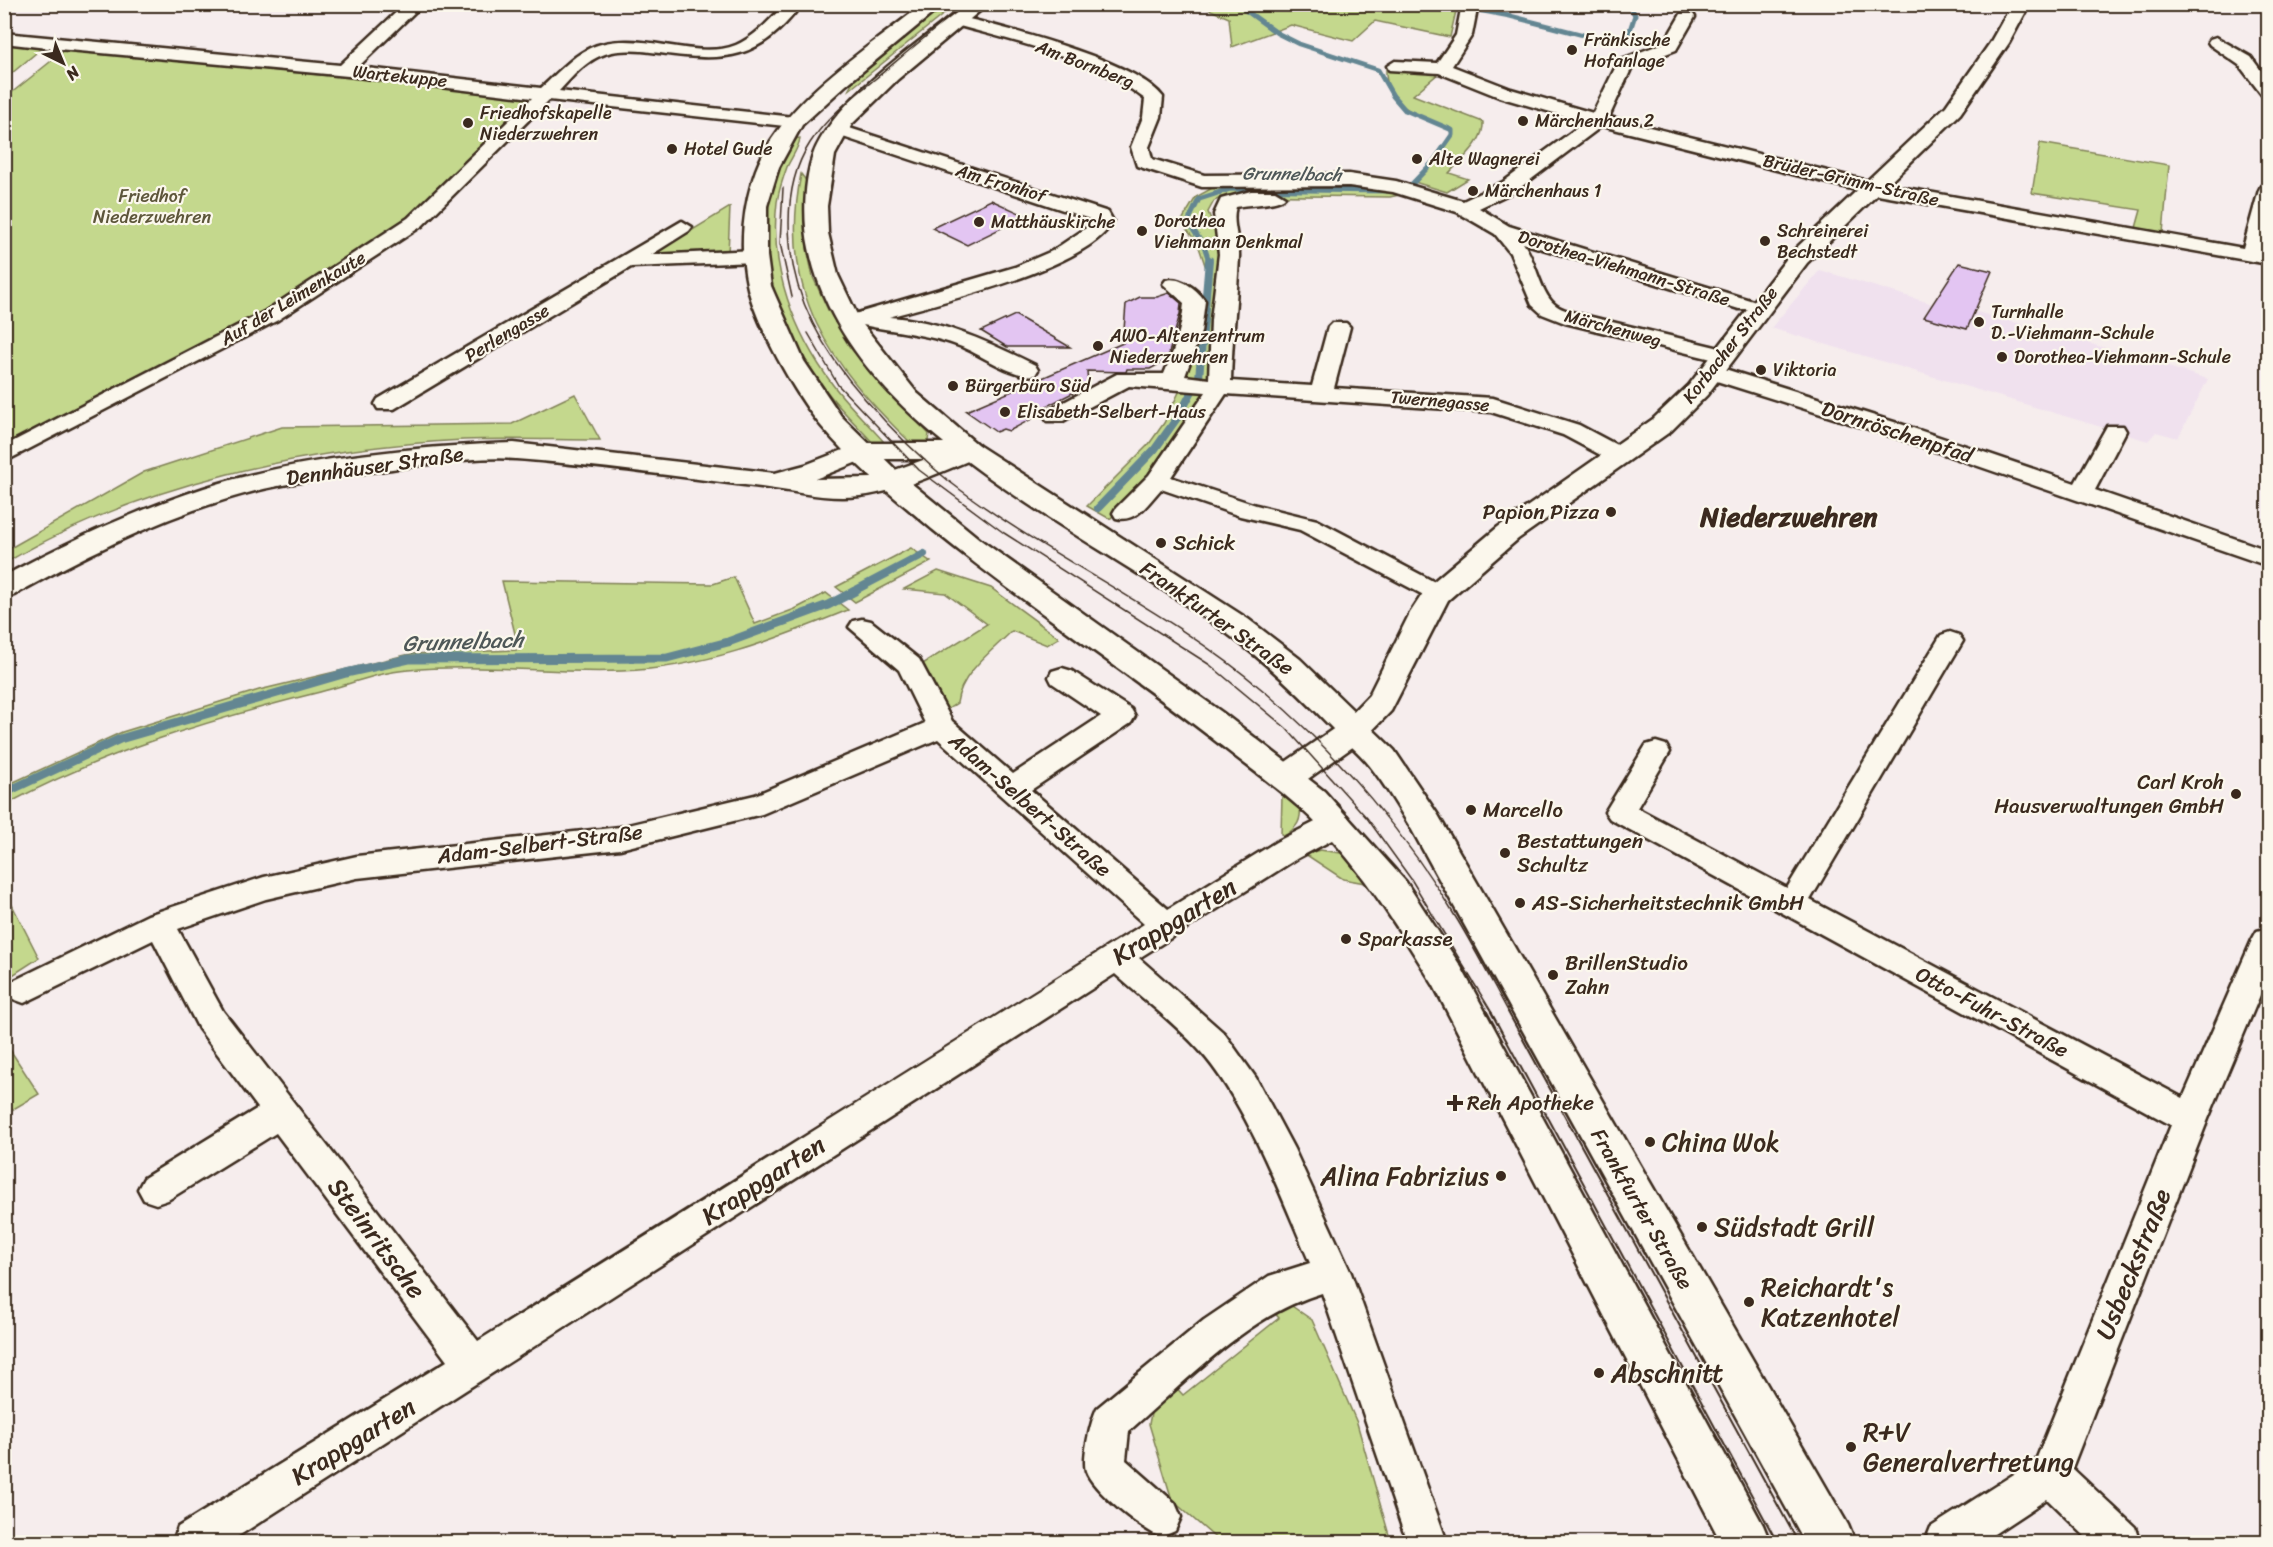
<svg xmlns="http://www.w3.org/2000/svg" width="2273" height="1547" font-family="Sriracha,sans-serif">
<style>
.built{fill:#f0e1ee}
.green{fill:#c4d88d;stroke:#808156;stroke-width:1.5}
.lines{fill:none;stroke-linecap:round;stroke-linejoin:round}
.stream-far2{stroke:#648692;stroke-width:5}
.stream-far1{stroke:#648692;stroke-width:8}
.stream{stroke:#648692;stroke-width:9}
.building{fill:#e3c5f2;stroke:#3b2a1e;stroke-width:1.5}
.minor-casing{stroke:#3b2a1e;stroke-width:5}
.tertiary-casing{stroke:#3b2a1e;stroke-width:5}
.secondary-casing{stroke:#3b2a1e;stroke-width:5}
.minor{fill:#fbf7ec;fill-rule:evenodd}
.tertiary{fill:#fbf7ec;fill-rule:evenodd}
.secondary{fill:#fbf7ec;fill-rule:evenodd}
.tram-far1{stroke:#3b2a1e;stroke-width:1.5}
.tram{stroke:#3b2a1e;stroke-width:2}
.poi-dot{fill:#3b2a1e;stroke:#fbf7ec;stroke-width:2}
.labels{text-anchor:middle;stroke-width:4.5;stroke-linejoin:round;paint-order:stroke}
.far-poi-label{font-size:18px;fill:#3b2a1e;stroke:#fbf7ec;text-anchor:start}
.far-street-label{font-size:18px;fill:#3b2a1e;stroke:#fbf7ec}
.far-water-label{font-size:18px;font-style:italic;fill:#4f5858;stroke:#fbf7ec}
.far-park-label{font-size:18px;fill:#5d563a;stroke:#fbf7ec}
.street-label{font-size:21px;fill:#3b2a1e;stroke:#fbf7ec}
.poi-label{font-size:21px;fill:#3b2a1e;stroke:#fbf7ec;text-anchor:start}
.water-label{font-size:22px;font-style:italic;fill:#4f5858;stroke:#fbf7ec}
.near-street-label{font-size:26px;fill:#3b2a1e;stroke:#fbf7ec}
.near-poi-label{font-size:26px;fill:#3b2a1e;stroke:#fbf7ec;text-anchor:start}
.district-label{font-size:27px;font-weight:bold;fill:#3b2a1e;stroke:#fbf7ec}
</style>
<rect width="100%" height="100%" fill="#f6eded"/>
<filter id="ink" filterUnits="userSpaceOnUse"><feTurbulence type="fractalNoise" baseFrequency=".0167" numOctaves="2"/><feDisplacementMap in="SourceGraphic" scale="12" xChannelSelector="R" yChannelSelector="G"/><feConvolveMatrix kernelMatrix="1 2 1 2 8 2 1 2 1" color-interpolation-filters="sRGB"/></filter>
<g filter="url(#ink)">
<!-- built -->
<path class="built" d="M1820,270L1953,310L1955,306L2065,336L2208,379L2178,438L2156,432L2148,441L1771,328Z"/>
<!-- green -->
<g class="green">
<path d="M945,5H955L848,91L854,80Z"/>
<path d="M1424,5L1457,7L1450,37L1375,21L1353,41L1291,25L1232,47L1229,18L1199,5Z"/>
<path d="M5,43L42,48L5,79Z"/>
<path d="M65,50L536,96L403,223L269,310L5,449V98Z"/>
<path d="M1399,68L1439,73L1413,95L1483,122C1485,141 1461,160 1449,173L1468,179L1447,192L1414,182L1434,161L1452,135L1449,129C1421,117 1384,106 1386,69Z"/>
<path d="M800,138C799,148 791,158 787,167C783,178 779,190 777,202C769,268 794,333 833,385C849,406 868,424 885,443L882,446L874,444C857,425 837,407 823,386C767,310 745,225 792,139Z"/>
<path d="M2040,143L2169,165L2163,233L2136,228L2141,210L2032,193Z"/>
<path d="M801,174L808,183L805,204L807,249L813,277L828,310L849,346L873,376L929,434L928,441L924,444H912C830,365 777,293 801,174Z"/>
<path d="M1321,183C1339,185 1386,183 1399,195L1390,197L1227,195L1214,201L1208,212L1224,252L1220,387L1164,460L1110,519L1087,506L1149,444L1164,423L1183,384L1201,325L1206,268L1198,244L1181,222L1196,197L1216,186Z"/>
<path d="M730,207L728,254L659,258L653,254Z"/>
<path d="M575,394L600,440C554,440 508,438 463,440C306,448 141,483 5,563V551L144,472L282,427L512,424Z"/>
<path d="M911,548L931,562L855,602L836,587Z"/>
<path d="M938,571L991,588L1059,638L1047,645L1012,631C991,652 961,673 957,703L945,711L921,665L987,624L945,593L904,589Z"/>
<path d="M734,577L755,624L795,609L826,593L848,610C774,640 703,668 622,671C551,674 479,663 408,670C379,672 348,685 320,692C212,719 103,752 5,805V786L122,732L259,690L410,654L519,650L502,581L713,584Z"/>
<path d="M1286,793L1300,805C1302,821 1297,827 1285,836L1281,834L1282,796Z"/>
<path d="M1320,850L1341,853L1371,884L1343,879L1305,854Z"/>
<path d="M5,891L39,958L5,980H4Z"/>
<path d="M5,1042L39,1094L5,1114H4Z"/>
<path d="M1286,1302L1312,1320L1357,1423L1391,1542H1220L1172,1500L1149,1424L1154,1398L1173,1384L1183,1395L1279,1318L1270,1308Z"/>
</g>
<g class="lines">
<!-- stream-far2 -->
<g class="stream-far2">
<path d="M1446,4L1510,16L1607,41L1628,36L1635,15L1629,4"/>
<path d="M1209,261L1204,246L1188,222L1199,199L1230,189L1388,191L1411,185L1434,161L1452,135V130L1405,110L1393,96L1378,70L1299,44L1277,33L1237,4"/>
</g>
<!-- stream-far1 -->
<g class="stream-far1">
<path d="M1098,508L1155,449L1180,414L1199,378L1209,260"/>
<path d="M852,592L924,554"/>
</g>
<!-- stream -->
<path class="stream" d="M4,793L120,739L346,673L409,659L667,658L728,642L828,605L855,591"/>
</g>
<!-- building -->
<g class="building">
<path d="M991,200L1026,216L967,245L932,228Z"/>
<path d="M1959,263L1992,271L1967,329L1924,317Z"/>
<path d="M1169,293L1181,303L1180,314L1167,360L1150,369H1127L1126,372L1087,371L1088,385L1039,410L1043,413L1009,431L1003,429L996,432L966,411L1123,343L1126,304L1140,297H1157Z"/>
<path d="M1015,315L1070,347H1007L981,331Z"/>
</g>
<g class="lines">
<!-- minor casing -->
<g class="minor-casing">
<g id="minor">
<path d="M405,4H423L358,67L541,88C557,74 571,57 590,48C636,27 694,62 736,45C755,37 771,19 785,4H802C759,61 725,62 660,53C643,51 622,48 605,54C586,60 572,77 559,91L794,117L803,122L794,127L549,100L422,226L278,320L4,462V446L264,312L408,218L532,98L348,76L47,48L4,43V33L340,65Z"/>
<path d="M1462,4H1478L1472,35L1452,66L1511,89L1593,113L1619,60L1664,43L1681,14H1693L1695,17L1676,50L1632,67L1609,117L1872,182L2243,248L2259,190L2261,186L2268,184V225L2262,251L2268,252V264L1872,194L1602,126L1517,190L1479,208L1509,226L1753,301L1756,305L1753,309H1739L1523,243C1536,259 1540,295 1557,306C1563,310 1572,312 1579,314L1732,351L1735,356L1732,361L1724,362L1565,323L1542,314L1532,305L1510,253L1495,234L1457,212L1393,192L1349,186L1202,187L1137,166L1131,147L1143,117L1145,99C1092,57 1016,42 952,24L950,21L958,16C1004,28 1136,60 1163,97L1161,117L1149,147L1152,159L1204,175L1349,174L1396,181L1463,201L1503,182L1585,122L1499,97L1439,73L1389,70L1387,66L1395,61L1437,63L1456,35Z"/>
<path d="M2254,4H2268V12Z"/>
<path d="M2216,37L2251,57L2268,80V96L2262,95L2239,65L2210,45L2208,42L2210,39Z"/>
<path d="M837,124L1108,212L1113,221C1090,268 940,302 889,317C941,320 989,342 1035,365L1038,370L1035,375C1016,379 981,355 962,347C929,334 896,332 863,325C856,324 849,328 841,326L837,322L841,318L1015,267L1052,251L1092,224L1093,220L831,133L828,129Z"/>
<path d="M1251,191H1275L1285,197C1279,205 1248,204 1236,207C1231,223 1240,240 1239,257C1237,298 1232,339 1231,381L1312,386L1328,327L1332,323H1346L1350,327L1334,388L1493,398L1579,425L1628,451L1632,456L1628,461H1612L1563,435L1491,412L1226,394L1171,477L1256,505L1317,520L1446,588L1450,594L1446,600L1437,602L1300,530L1240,516L1161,489C1148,503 1137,523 1116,518L1113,513L1116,508L1149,475L1206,392L1129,386L1063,421H1047L1044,416L1047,411L1117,374H1164C1174,351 1182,328 1184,303L1163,284L1166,280C1180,276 1197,289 1205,301L1201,332L1185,376L1209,379L1211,320L1219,254L1214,214L1221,199Z"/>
<path d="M682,221L692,227L689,231L651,255L755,250L762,252L765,256L762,260L755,262L631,267L394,409H378L375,404L378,399Z"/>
<path d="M1712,365L1910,427L2075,483L2107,426H2123L2126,431L2095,490L2268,550V566L1894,437L1704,377L1701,372L1704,367Z"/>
<path d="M862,619L871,621L919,659L952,721L1013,774L1101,716L1052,683L1049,677L1052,671L1062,668L1072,671L1131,709L1135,716L1131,723L1031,790L1168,909L1276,842L1327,816L1337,813L1347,816L1352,824L1347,832L1298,858L1139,958L1224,1033L1256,1078L1294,1149L1351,1273L1447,1542H1407L1322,1293C1247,1315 1187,1381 1129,1431L1126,1460L1175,1503L1181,1517L1175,1531L1161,1537C1141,1529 1093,1491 1086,1471C1082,1457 1091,1421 1097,1408L1204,1320L1269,1276L1310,1263C1282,1199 1246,1102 1200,1051C1175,1023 1143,999 1115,974L229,1542H173L178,1527L447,1361L276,1133L168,1200L156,1204L144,1200L138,1189L144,1178L258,1108L199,1029L153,940L24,1003L13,999L8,990L13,981L148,915L264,877L357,856L620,827L755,795L925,723L899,670L849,627L853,621ZM938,739L1144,924C921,1062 701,1203 478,1341L223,1011L178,929L266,899L357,878L620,849L762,814Z"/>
<path d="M1950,632L1959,635L1963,641L1810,900L2183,1098L2252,940L2257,931L2268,928V976L2208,1119L2072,1468L2135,1527L2140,1542H2091L2047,1499L1982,1542H1925L1931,1527L2036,1460L2171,1125L1610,819L1605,812L1646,745L1656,742L1666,745L1670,752L1637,808L1787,888L1941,635Z"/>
</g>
</g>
<!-- tertiary casing -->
<g class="tertiary-casing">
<g id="tertiary">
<path d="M2012,4H2030L2009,43L1960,114L1807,263L1707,395L1671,431L1518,539L1448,600L1391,711L1364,739L1298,786L1286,790L1274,786L1269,778L1274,770L1342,723L1369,695L1410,613L1427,587L1498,527L1653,419L1689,385L1791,253L1946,106L1990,43Z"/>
<path d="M514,443L775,473L805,465L861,443H946C958,446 966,442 978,445L982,451L978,457C940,472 902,491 860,496C826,500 794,491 761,487C679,477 598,465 516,459C475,456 432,464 392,469C336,477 278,482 224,500C150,523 82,557 14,595L4,597V576C69,541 134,511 204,488C295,458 419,446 514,443ZM865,459H926L872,478L815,479Z"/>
</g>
</g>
<!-- secondary casing -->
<g class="secondary-casing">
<g id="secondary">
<path d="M923,4H944L846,85L802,125L779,167L767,206V256L771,286L804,361L841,416L900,474L982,541L1223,713L1324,791L1406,882L1461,967L1763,1525L1770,1542H1721L1434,986C1395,923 1356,858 1300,808C1280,790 1258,774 1236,757C1137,678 1030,609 932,529C894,497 854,465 822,427C796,396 755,323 747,284C739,247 743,205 756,170C783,100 866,50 923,4Z"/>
<path d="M967,4H988L898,79L852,124L835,155L827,206L828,233L838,275L860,321L917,393L978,445L1248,619L1300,659L1394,750L1438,815L1848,1525L1855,1542H1805L1412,830C1399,809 1386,786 1370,766C1360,753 1345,741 1333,729C1300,695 1267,663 1229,635C1091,531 846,432 809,248C803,221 804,181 813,155C834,99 921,41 967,4Z"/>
</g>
</g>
<!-- minor -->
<use href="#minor" class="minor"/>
<!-- tertiary -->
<use href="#tertiary" class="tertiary"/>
<!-- secondary -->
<use href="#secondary" class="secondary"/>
<!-- tram-far1 -->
<g class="tram-far1">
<path d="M967,4C935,28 905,54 875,79C852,98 827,117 810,143C791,172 787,210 790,244C795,304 826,355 865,399C891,429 919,457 950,482C1050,559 1168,609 1265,692C1340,756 1408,836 1458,921C1476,951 1492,982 1509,1013"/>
<path d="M783,188L780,243L792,297"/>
<path d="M808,333L838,385L919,470L1004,533L1210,665L1286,728L1367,818L1411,879L1492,1013"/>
</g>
<!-- tram -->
<g class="tram">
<path d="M1491,1012L1777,1542"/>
<path d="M1508,1012L1798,1542"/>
</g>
</g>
</g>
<!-- markers -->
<g class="poi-dot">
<circle cx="1572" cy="50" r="6"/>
<circle cx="1523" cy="121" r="6"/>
<circle cx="468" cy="123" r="6"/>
<circle cx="672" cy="149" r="6"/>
<circle cx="1417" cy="159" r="6"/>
<circle cx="1473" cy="191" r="6"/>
<circle cx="979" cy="222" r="6"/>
<circle cx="1142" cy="231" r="6"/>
<circle cx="1765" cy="241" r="6"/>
<circle cx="1979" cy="322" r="6"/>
<circle cx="1098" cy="346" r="6"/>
<circle cx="2002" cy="357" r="6"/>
<circle cx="1761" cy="370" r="6"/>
<circle cx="953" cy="386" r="6"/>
<circle cx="1005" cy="412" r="6"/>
<circle cx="1611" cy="512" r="6"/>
<circle cx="1161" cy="543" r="6"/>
<circle cx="2236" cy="794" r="6"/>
<circle cx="1471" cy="810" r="6"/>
<circle cx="1505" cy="853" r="6"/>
<circle cx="1520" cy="903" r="6"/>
<circle cx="1346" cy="939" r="6"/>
<circle cx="1553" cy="975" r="6"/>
<path d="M1452 1094h6v6h6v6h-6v6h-6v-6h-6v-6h6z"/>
<circle cx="1650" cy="1142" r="6"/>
<circle cx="1501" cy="1176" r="6"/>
<circle cx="1702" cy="1227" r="6"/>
<circle cx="1749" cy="1302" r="6"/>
<circle cx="1599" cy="1373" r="6"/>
<circle cx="1851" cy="1447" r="6"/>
</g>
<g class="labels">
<!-- far-poi labels -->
<g class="far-poi-label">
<text x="1584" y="46">Fränkische<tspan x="1584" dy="21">Hofanlage</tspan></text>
<text x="480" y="119">Friedhofskapelle<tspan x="480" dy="21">Niederzwehren</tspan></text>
<text x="1535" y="127">Märchenhaus 2</text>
<text x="684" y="155">Hotel Gude</text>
<text x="1429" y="165">Alte Wagnerei</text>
<text x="1485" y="197">Märchenhaus 1</text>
<text x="1154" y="227">Dorothea<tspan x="1154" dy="21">Viehmann Denkmal</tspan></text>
<text x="991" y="228">Matthäuskirche</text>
<text x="1777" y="237">Schreinerei<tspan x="1777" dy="21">Bechstedt</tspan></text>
<text x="1991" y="318">Turnhalle<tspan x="1991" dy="21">D.-Viehmann-Schule</tspan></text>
<text x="1110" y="342">AWO-Altenzentrum<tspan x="1110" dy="21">Niederzwehren</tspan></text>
<text x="2014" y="363">Dorothea-Viehmann-Schule</text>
<text x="1773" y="376">Viktoria</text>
<text x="965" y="392">Bürgerbüro Süd</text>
<text x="1017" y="418">Elisabeth-Selbert-Haus</text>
</g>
<!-- far-street labels -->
<g class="far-street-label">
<text transform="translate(1085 64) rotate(21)" y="6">Am Bornberg</text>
<text transform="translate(400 76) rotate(6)" y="6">Wartekuppe</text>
<text transform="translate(1851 180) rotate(13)" y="6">Brüder-Grimm-Straße</text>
<text transform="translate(1001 183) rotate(17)" y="6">Am Fronhof</text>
<text transform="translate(1624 268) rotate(17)" y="6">Dorothea-Viehmann-Straße</text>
<text transform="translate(293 298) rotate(-31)" y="6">Auf der Leimenkaute</text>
<text transform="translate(1613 328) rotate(15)" y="6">Märchenweg</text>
<text transform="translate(507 333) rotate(-31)" y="6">Perlengasse</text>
<text transform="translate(1730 345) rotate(-52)" y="6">Korbacher Straße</text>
<text transform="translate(1440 401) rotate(5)" y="6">Twernegasse</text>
</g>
<!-- far-water labels -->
<g class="far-water-label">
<text transform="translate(1292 174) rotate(1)" y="6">Grunnelbach</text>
</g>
<!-- far-park labels -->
<g class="far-park-label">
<text x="152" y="202">Friedhof<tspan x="152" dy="21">Niederzwehren</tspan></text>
</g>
<!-- street labels -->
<g class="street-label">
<text transform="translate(1897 432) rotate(18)" y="7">Dornröschenpfad</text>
<text transform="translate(375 466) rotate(-8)" y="7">Dennhäuser Straße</text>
<text transform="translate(1217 618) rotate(35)" y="7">Frankfurter Straße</text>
<text transform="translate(1030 805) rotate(41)" y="7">Adam-Selbert-Straße</text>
<text transform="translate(540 844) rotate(-7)" y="7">Adam-Selbert-Straße</text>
<text transform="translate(1992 1012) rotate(28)" y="7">Otto-Fuhr-Straße</text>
<text transform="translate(1642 1209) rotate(60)" y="7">Frankfurter Straße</text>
</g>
<!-- poi labels -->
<g class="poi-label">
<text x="1599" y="519" text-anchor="end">Papion Pizza</text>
<text x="1173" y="550">Schick</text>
<text x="2224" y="789" text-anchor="end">Carl Kroh<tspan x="2224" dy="24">Hausverwaltungen GmbH</tspan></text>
<text x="1483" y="817">Marcello</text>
<text x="1517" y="848">Bestattungen<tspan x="1517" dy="24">Schultz</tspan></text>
<text x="1532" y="910">AS-Sicherheitstechnik GmbH</text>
<text x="1358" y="946">Sparkasse</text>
<text x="1565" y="970">BrillenStudio<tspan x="1565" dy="24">Zahn</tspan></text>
<text x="1467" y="1110">Reh Apotheke</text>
</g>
<!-- water labels -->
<g class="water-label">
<text transform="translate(463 641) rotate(-2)" y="8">Grunnelbach</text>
</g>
<!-- near-street labels -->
<g class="near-street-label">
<text transform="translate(1174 921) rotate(-32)" y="9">Krappgarten</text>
<text transform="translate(763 1180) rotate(-33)" y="9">Krappgarten</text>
<text transform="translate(377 1238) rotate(53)" y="9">Steinritsche</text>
<text transform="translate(2133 1264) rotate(-68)" y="9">Usbeckstraße</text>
<text transform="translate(353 1441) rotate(-32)" y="9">Krappgarten</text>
</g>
<!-- near-poi labels -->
<g class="near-poi-label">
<text x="1662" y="1151">China Wok</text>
<text x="1489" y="1185" text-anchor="end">Alina Fabrizius</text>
<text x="1714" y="1236">Südstadt Grill</text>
<text x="1761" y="1296">Reichardt's<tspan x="1761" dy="30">Katzenhotel</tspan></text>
<text x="1611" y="1382">Abschnitt</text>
<text x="1863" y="1441">R+V<tspan x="1863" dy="30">Generalvertretung</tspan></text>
</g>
<!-- district labels -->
<g class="district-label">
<text x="1789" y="526">Niederzwehren</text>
</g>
</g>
<!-- margin -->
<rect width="2273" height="1547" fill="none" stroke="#fbf7ec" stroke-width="24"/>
<rect x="12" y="12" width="2249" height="1523" fill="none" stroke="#3b2a1e" stroke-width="2" filter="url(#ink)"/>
<!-- north arrow -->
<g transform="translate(63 63) rotate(137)" stroke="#fbf7ec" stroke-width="4.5" paint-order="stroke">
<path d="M0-4.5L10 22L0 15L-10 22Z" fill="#3b2a1e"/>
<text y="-9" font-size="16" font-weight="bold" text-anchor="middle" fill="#3b2a1e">N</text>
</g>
</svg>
